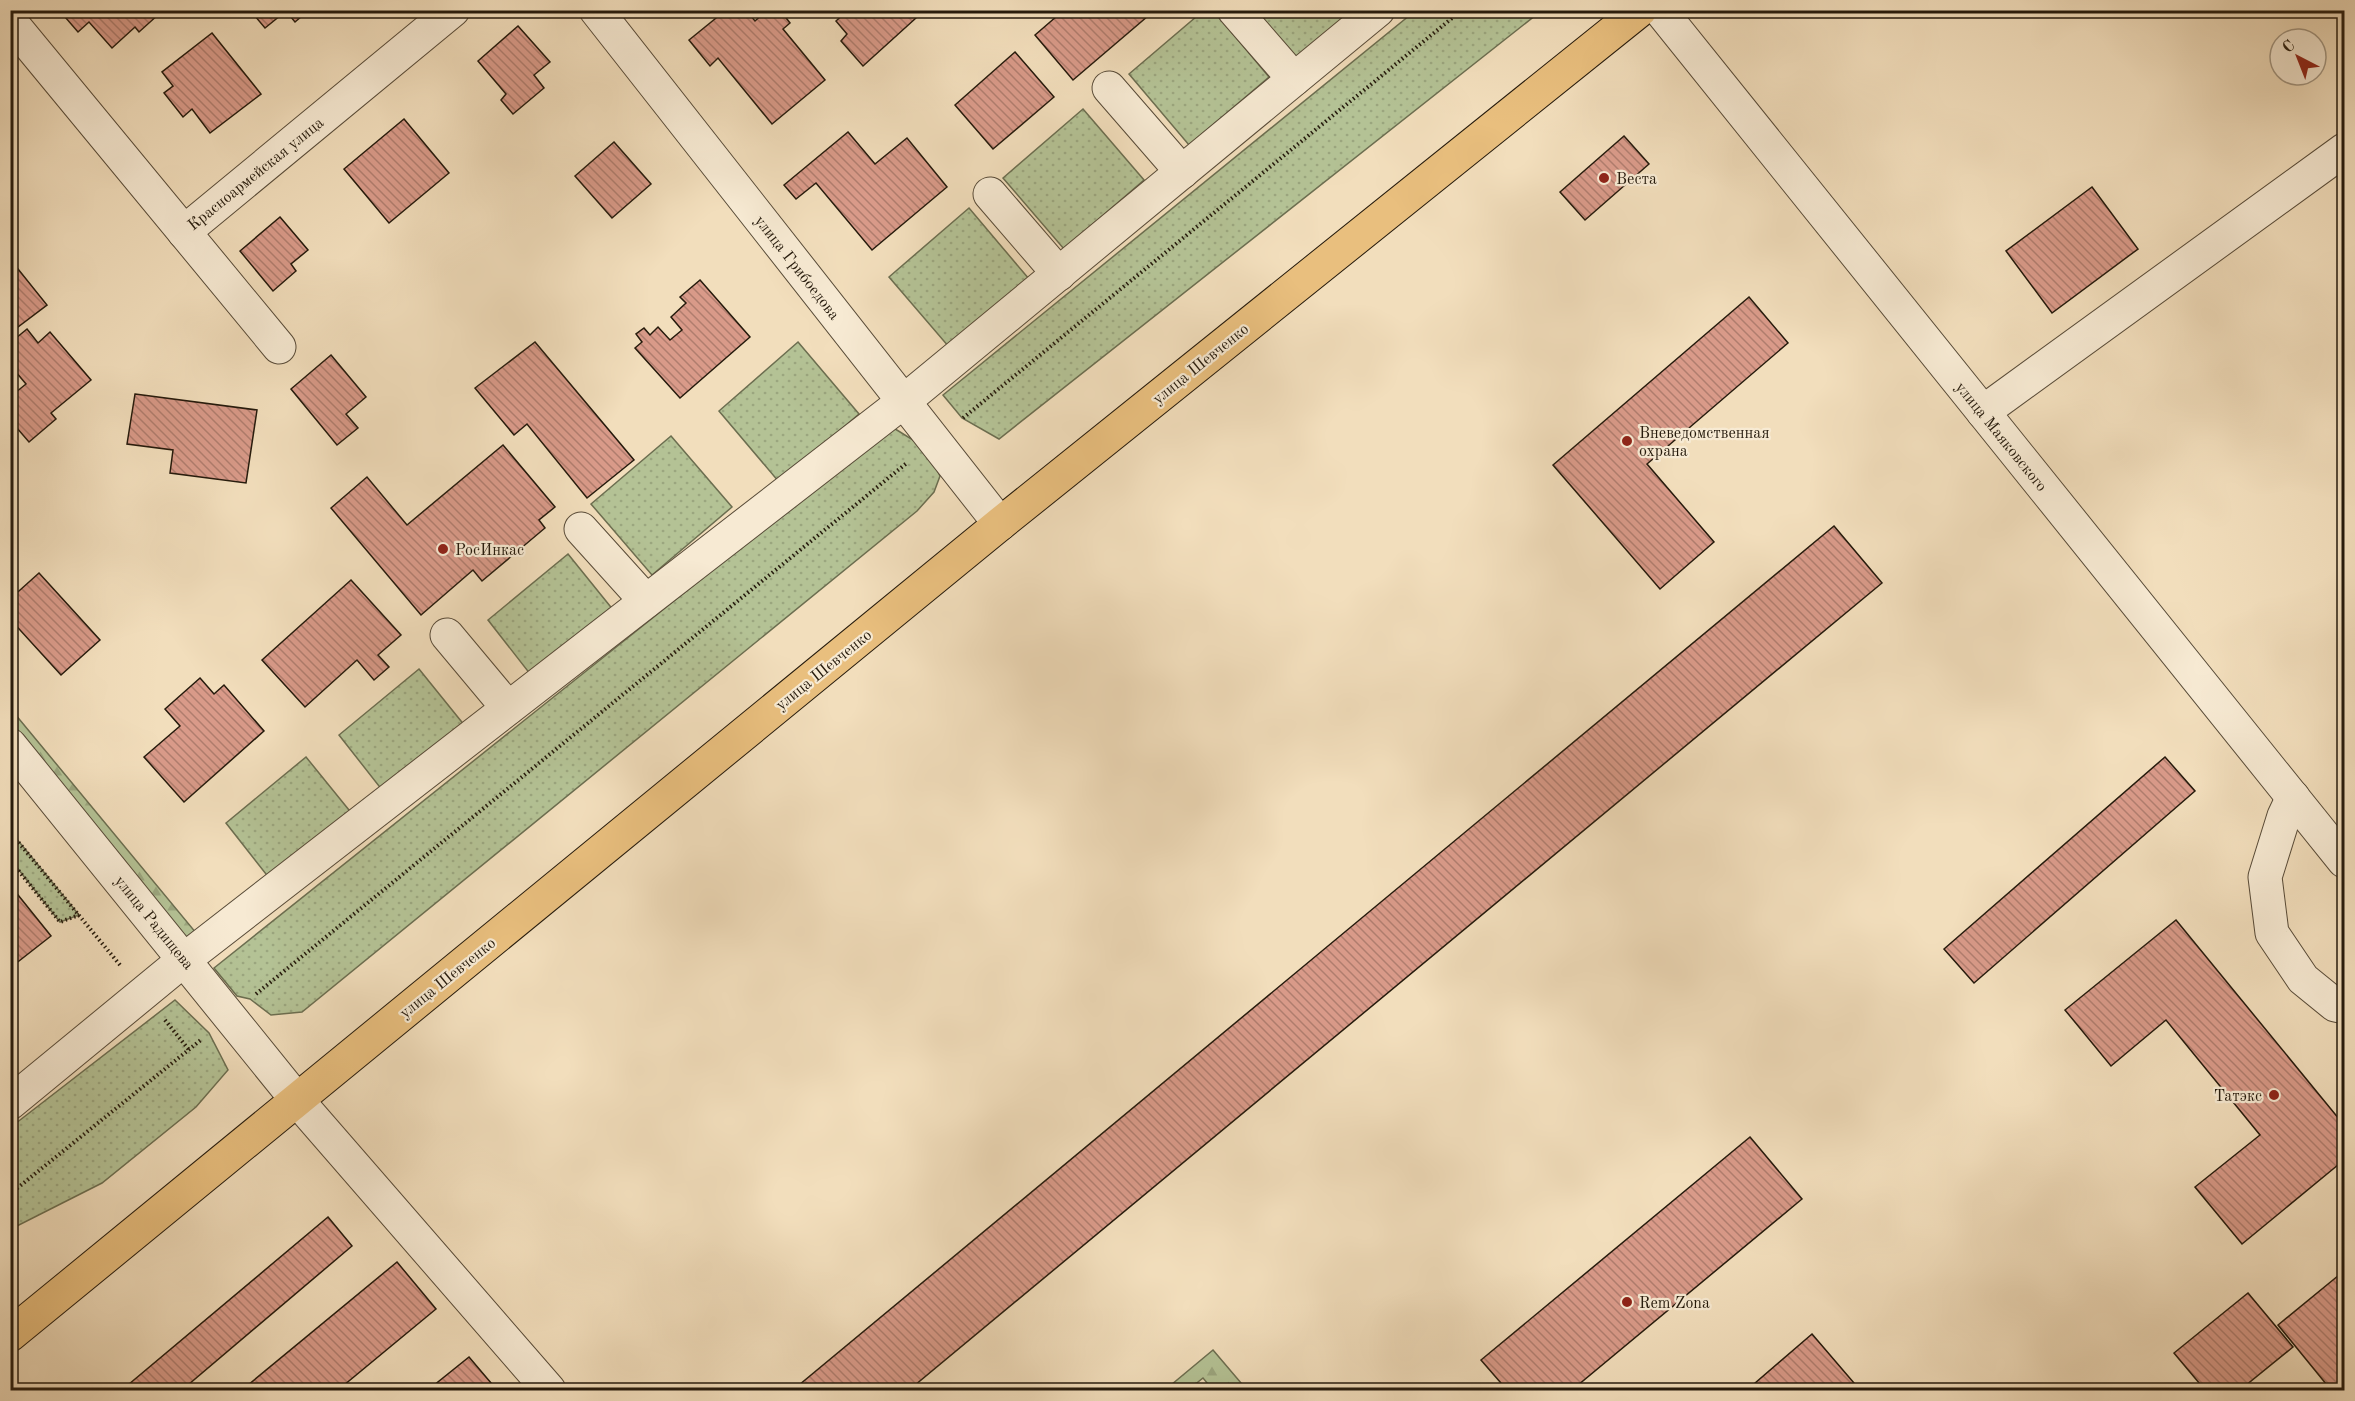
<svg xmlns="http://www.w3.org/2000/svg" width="2355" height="1401" font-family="'Old Standard TT',serif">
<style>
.grass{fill:url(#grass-dots);stroke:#6c6e50;stroke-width:1.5}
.forest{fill:url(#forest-firs);stroke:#6c6e50;stroke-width:1.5}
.building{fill:url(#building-back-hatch);stroke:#251a0c;stroke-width:1.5}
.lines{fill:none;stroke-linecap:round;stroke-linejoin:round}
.minor-casing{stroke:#584b38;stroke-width:35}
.major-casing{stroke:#251a0c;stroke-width:35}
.path{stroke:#251a0c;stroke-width:4;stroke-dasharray:1.5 3;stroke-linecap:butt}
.minor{stroke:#f7ead3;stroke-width:33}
.major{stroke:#e9bf7e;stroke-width:33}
.poi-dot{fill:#8f2418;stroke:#f7ead3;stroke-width:2}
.labels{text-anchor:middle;stroke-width:4.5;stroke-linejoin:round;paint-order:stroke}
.street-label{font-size:16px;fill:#251a0c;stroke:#f7ead3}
.poi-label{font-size:16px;fill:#251a0c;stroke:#f7ead3;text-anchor:start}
</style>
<defs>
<pattern id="grass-dots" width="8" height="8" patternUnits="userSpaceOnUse" patternTransform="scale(1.5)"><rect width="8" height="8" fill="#b4c295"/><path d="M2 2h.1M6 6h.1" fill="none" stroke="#9ba67f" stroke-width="1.8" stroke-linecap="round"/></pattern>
<pattern id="forest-firs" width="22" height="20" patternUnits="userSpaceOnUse" patternTransform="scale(1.5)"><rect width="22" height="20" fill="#b4c295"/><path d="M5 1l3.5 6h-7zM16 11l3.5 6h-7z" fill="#9ba67f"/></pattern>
<pattern id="building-back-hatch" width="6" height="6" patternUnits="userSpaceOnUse" patternTransform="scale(1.5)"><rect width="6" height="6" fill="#d99a89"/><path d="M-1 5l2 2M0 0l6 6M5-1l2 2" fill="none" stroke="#b07d6e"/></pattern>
</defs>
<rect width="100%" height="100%" fill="#f2debc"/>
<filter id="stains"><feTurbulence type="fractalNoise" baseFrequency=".00333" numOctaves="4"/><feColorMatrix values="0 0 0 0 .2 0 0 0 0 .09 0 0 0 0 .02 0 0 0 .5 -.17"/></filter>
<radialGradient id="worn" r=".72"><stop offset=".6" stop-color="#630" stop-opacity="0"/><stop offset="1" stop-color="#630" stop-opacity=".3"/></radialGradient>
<!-- grass -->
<g class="grass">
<path d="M1213,10L1269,77L1189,145L1129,74L1203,11Z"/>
<path d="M1252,11H1358L1297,62Z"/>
<path d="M1415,11H1541L999,439L962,418L943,395Z"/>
<path d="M1083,109L1144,180L1064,249L1003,178Z"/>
<path d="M969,208L1029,279L949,347L889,277Z"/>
<path d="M798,342L859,414L779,482L719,411Z"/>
<path d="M892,427L926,448L940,476L934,492L917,511L302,1012L271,1015L250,999L237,996L214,968Z"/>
<path d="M671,436L732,507L652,575L591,504Z"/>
<path d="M568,554L614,611L534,679L488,620Z"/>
<path d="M419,669L465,726L386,795L339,735Z"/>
<path d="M306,757L353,815L273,883L226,823Z"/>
<path d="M11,832L79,915L60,922L11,860Z"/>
<path d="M175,1000L209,1033L228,1070L196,1107L102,1183L11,1229V1127Z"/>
</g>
<!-- forest -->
<g class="forest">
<path d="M10,708L197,934L177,949L11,745Z"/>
<path d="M1213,1350L1247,1390H1213L1203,1378L1188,1390H1165Z"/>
</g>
<!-- building -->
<g class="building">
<path d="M59,10H156L159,14L139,32L135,27L112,48L89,22L78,32Z"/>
<path d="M250,10H309L295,22L286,11L265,28Z"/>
<path d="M726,10H746L755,21L767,10H780L790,23L783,29L825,80L772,124L718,58L710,66L689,40Z"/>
<path d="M848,10H909L916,18L863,66L841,41L847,34L836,21Z"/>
<path d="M1064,10H1155L1073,80L1035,35Z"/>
<path d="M518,26L550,62L534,75L544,88L513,114L501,100L506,94L478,61Z"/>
<path d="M212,33L261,94L210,133L192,109L183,117L164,93L173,86L162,72Z"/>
<path d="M1015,52L1054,97L993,149L955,105Z"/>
<path d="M404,119L449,173L389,223L344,169Z"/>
<path d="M848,132L875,164L907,138L947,187L872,250L816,183L796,199L784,185Z"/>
<path d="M1624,136L1649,164L1585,220L1560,192Z"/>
<path d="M614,142L651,184L612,218L575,176Z"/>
<path d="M2092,187L2138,249L2052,313L2006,251Z"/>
<path d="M280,217L308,250L291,264L296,271L273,291L240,251Z"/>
<path d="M10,259L47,305L10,333Z"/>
<path d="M700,280L750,337L680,398L635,348L642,342L636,334L644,328L650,335L658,327L670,340L682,330L671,317L686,303L680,297Z"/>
<path d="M1749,297L1788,343L1647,464L1714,542L1660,589L1553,465Z"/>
<path d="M27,329L38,343L50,332L91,380L51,413L56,419L29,442L10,420V397L26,384L10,365V343Z"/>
<path d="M535,342L634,460L587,498L527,424L514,435L475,388Z"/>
<path d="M331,355L366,397L346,414L358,428L337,445L291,389Z"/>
<path d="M135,394L257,410L246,483L170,473L173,450L127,444Z"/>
<path d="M503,445L555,507L539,520L545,528L482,581L473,570L421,615L331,508L367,477L407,525Z"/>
<path d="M1834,526L1882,583L909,1390H793Z"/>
<path d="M39,573L100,640L61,675L10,619V599Z"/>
<path d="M351,580L401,635L378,655L389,667L374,680L357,660L305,707L262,660Z"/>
<path d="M200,678L214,694L224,685L264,731L184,802L144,757L180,726L165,709Z"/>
<path d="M2165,757L2195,791L1974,983L1944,949Z"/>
<path d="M10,885L51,936L10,968Z"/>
<path d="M2176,920L2344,1125V1160L2242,1244L2195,1187L2260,1135L2166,1020L2111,1066L2065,1010Z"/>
<path d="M1750,1137L1802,1199L1572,1390H1507L1481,1360Z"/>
<path d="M328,1217L352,1246L182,1390H122Z"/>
<path d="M397,1262L436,1309L338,1390H242Z"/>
<path d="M2339,1275L2344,1282V1390H2331L2278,1325Z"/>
<path d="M2248,1293L2293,1347L2240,1390H2205L2174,1353Z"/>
<path d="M1812,1334L1860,1390H1747Z"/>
<path d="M469,1357L497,1390H428Z"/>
</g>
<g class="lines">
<!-- minor casing -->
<g class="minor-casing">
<g id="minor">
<path d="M596,10L1000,524"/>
<path d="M1234,10L1294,79"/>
<path d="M1660,10L2344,861"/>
<path d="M10,21L279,347"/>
<path d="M1109,88L1182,172"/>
<path d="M990,194L1059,274"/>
<path d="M184,232L453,10"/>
<path d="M1983,412L2344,150"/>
<path d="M581,529L646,601"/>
<path d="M447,635L508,708"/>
<path d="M10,745L297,1100L549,1390"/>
<path d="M2293,797L2284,816L2265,877L2272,933L2303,979L2335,1005L2344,1007"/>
<path d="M10,1103L185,959L903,402L1378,10"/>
</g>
</g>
<!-- major casing -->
<g class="major-casing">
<path id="major" d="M10,1335L1000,524L1640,10"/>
</g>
<!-- path -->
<g class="path">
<path d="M963,418L1462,10"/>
<path d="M10,832L120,965"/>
<path d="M10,860L60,922L79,915"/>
<path d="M256,994L908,462"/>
<path d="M165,1020L189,1050"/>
<path d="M10,1194L202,1039"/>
</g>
<!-- minor -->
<use href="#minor" class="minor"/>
<!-- major -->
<use href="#major" class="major"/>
</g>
<!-- markers -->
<g class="poi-dot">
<circle cx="1604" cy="178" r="6"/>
<circle cx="1627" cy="441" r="6"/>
<circle cx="443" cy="549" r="6"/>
<circle cx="2274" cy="1095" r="6"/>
<circle cx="1627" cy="1302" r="6"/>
</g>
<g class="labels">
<!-- street labels -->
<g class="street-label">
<text transform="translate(255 173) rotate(-39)" y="6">Красноармейская улица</text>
<text transform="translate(798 267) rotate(52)" y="6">улица Грибоедова</text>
<text transform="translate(1200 363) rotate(-39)" y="6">улица Шевченко</text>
<text transform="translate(2002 436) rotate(51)" y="6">улица Маяковского</text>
<text transform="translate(823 669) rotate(-39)" y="6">улица Шевченко</text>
<text transform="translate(155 922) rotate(51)" y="6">улица Радищева</text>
<text transform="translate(447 977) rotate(-39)" y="6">улица Шевченко</text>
</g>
<!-- poi labels -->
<g class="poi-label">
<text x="1616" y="184">Веста</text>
<text x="1639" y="438">Вневедомственная<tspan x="1639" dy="18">охрана</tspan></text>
<text x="455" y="555">РосИнкас</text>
<text x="2262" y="1101" text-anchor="end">Татэкс</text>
<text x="1639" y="1308">Rem Zona</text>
</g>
</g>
<!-- margin -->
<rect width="2355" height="1401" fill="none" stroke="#f2debc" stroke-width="36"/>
<rect x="12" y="12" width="2331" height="1377" fill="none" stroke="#251a0c" stroke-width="3"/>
<rect x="18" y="18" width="2319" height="1365" fill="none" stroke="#251a0c" stroke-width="1.5"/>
<!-- north arrow -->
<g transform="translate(2298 57) rotate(318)"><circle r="28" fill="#f7ead3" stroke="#a39783" stroke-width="1.5"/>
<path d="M0-4.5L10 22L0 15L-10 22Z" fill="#8f2418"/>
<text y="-9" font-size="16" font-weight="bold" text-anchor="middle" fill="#251a0c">С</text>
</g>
<rect width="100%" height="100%" filter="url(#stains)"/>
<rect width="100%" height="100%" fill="url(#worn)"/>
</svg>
